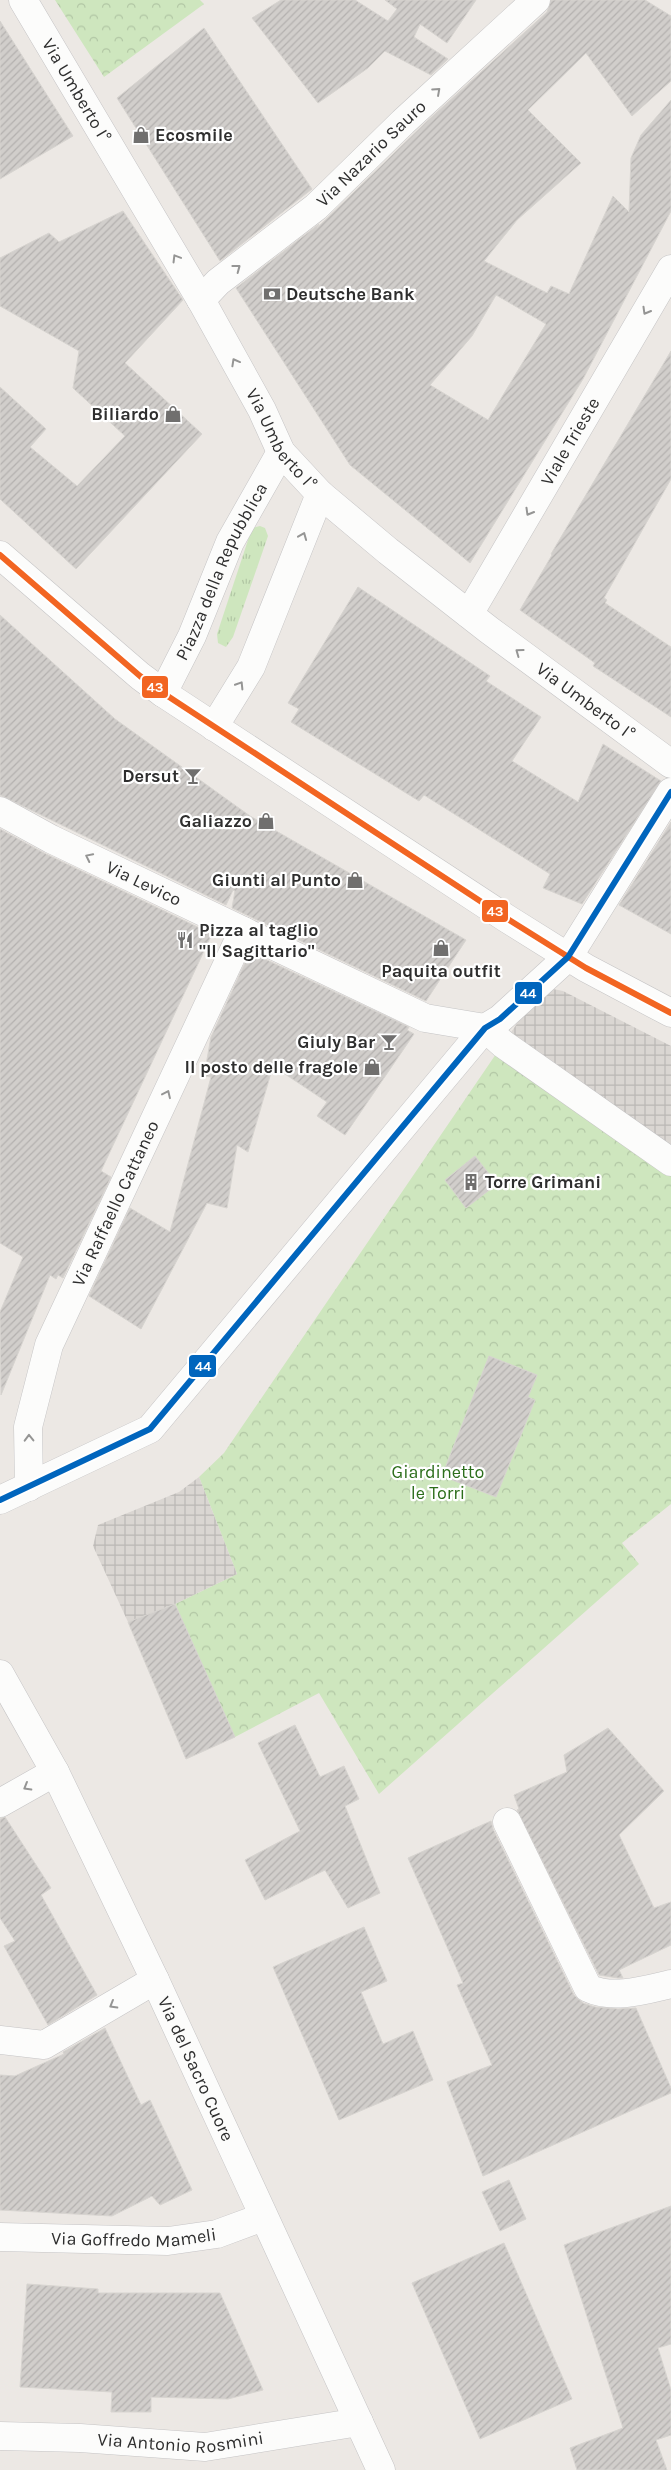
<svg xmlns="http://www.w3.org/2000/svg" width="671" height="2470" font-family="Karla,sans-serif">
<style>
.grass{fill:url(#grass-tufts)}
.park{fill:url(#park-crowns)}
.plaza{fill:url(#plaza-grid)}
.building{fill:url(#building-hatch);stroke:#d7d4d0;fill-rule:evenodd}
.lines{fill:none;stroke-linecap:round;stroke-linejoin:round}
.minor-casing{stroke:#c5c4c5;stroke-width:29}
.minor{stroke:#fcfcfb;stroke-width:28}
.bus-1-casing{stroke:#fff;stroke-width:10}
.bus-2-casing{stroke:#fff;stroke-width:10}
.bus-1{stroke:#f26522;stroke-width:6}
.bus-2{stroke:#0065bd;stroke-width:6}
.oneway{stroke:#959594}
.labels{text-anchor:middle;stroke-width:4.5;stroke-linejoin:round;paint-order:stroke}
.street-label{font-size:18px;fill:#2e2e2e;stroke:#fff}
.poi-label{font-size:18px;font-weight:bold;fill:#2e2e2e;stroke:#fff;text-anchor:end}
.park-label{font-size:18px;fill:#2c6e1b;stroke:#fff}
.line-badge{stroke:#fff;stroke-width:2}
.badge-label{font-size:14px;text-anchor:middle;font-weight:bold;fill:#fff}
</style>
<defs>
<pattern id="grass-tufts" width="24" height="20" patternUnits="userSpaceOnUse" patternTransform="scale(1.25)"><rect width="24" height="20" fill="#cee6be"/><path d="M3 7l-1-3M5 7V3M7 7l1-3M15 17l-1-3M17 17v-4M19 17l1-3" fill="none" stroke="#b1c6a4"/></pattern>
<pattern id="park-crowns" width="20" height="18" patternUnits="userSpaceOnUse" patternTransform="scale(1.25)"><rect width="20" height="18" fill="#cee6be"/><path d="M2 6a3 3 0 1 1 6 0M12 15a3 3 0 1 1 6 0" fill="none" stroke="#b1c6a4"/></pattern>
<pattern id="plaza-grid" width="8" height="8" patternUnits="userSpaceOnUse" patternTransform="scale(1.25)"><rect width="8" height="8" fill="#dad6d2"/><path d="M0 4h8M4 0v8" fill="none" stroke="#bbb8b5"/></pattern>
<pattern id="building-hatch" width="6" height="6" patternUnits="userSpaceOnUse" patternTransform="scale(1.25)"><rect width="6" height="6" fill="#d1cecb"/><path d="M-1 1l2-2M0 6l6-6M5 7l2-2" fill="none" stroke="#b4b1af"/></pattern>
</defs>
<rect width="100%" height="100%" fill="#ece8e4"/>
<!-- grass -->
<path class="grass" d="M260,526L265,528L268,536L233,637L226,647L218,643L217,634L252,528Z"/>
<!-- park -->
<g class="park">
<path d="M55,0H200L204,4L104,77Z"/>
<path d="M496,1054L671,1176V1504L622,1543L639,1564L379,1794L319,1693L235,1737L175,1604L237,1574L199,1477L224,1453Z"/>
</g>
<!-- plaza -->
<g class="plaza">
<path d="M553,989L563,991L671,1046V1176L607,1131L503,1044L533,1000Z"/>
<path d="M199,1477L237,1574L175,1604L128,1622L93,1546L98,1525L179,1492Z"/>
</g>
<!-- building -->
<g class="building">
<path d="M281,0H355L388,21L397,9L385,0H476L447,43L420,24L414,37L448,59L431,75L385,51L368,68L318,103L252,18Z"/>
<path d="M551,0H645L671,16V81L632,116L586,53L528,110L581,163L517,220L484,261L547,293L551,286L569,294L613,196L629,212L631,158L641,135L671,100V211L583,379L470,563L350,465L236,288L319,224L317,228L425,123L547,12ZM496,295L546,324L488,420L430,385L472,336Z"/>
<path d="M0,21L73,136L0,179Z"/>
<path d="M204,28L312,189L220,261L117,98Z"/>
<path d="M123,211L183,300L125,363L202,434L76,569L0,499V387L46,429L30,447L77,486L125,436L73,388L79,351L0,306V258L49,233L59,242Z"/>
<path d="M671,351V479L604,598L607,600L605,603L671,647V717L593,666L595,663L520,610L552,555L551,554Z"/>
<path d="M358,587L490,676L486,681L541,717L512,761L578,802L603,744L661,781L582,904L543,888L550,874L424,795L419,801L291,722L299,709L288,703Z"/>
<path d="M0,615L115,719L250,816L466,940L426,1001L232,908L235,891L233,890L226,905L0,795Z"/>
<path d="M671,822V934L619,905Z"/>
<path d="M0,829L44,853L212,934L101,1171L111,1177L63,1278L58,1275L56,1279L50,1275L1,1395L0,1312L23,1257L0,1243Z"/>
<path d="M250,952L409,1027L407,1030L414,1034L345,1135L317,1116L327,1102L273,1066L248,1152L237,1145L227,1208L207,1203L141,1329L89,1296L130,1208L170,1232L211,1077L204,1076L211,1037Z"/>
<path d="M475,1156L497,1184L466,1208L445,1180Z"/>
<path d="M489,1356L537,1375L528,1397L535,1400L496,1497L442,1476Z"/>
<path d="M175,1604L235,1737L186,1759L128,1622Z"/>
<path d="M295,1725L320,1777L344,1766L359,1799L345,1806L380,1893L348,1908L325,1870L265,1900L245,1860L300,1831L258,1743Z"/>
<path d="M608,1728L664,1791L619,1835L654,1908L671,1902V1945L619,1970L623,1978H618L599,1975L517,1810L519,1809L514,1795L567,1772L564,1755Z"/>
<path d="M5,1817L51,1888L41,1895L97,1995L48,2025L4,1946L15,1941L0,1918V1819Z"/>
<path d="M491,1821L493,1829L574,1995L583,2003L595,2007L618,2009L636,2008L671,2088V2093L483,2176L447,2082L492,2065L457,1985L463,1983L408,1858Z"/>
<path d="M364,1927L387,1981L361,1992L383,2044L413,2031L433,2080L339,2120L273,1967Z"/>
<path d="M105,2028L141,2105L150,2100L192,2190L160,2205L152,2196L112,2216L0,2210V2075L15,2076L64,2054L63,2052Z"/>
<path d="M509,2180L526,2219L500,2231L482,2192Z"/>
<path d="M671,2206V2344L658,2348L671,2390V2435L656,2440L667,2470H577L570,2448L623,2428L564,2245Z"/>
<path d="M504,2243L572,2399L480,2439L412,2283Z"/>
<path d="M27,2284L98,2289V2293H220L263,2390L228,2399L151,2397V2412H111L112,2392L20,2387Z"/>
</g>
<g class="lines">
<!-- minor casing -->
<g class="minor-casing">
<g id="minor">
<path id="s1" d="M23,0L201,300L262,410L281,452L320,494L388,551L489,630L671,764"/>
<path id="s2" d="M201,300L218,282L316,207L403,122L536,0"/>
<path d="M0,555L140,676L163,693L506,918L586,968L671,1013"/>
<path id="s3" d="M469,614L671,269"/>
<path id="s4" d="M163,693L192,636L230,542L281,452"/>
<path d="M214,727L251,667L320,494"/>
<path id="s5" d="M0,811L51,839L425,1018L485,1028"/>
<path d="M485,1028L503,1044L671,1162"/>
<path id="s6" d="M29,1487L28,1427L49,1345L243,931"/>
<path d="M0,1500L150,1429L485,1028L500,1019L568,957L671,792"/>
<path id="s7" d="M0,1674L55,1772L155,1980L381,2470"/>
<path d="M0,1803L55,1772"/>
<path d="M507,1822L588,1988C613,2000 645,1990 671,1984"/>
<path d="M0,2040L44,2045L155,1980"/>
<path id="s8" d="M0,2237L168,2241L217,2234L263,2217"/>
<path id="s9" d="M0,2436L80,2438L205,2447L359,2422"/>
</g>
</g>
<!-- minor -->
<use href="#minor" class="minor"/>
<!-- bus-1 casing -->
<g class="bus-1-casing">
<path id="bus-1" d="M0,555L140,676L163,693L506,918L586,968L671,1013"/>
</g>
<!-- bus-2 casing -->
<g class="bus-2-casing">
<path id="bus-2" d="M0,1500L150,1429L485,1028L500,1019L568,957L671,792"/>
</g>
<!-- bus-1 -->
<use href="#bus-1" class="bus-1"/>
<!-- bus-2 -->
<use href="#bus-2" class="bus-2"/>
</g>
<!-- one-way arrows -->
<defs><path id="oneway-chevron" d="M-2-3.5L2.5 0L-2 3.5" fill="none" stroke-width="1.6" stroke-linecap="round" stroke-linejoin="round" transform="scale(1.25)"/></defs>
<g class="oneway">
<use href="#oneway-chevron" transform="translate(437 91) rotate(-42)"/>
<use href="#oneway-chevron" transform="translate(176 258) rotate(-121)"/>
<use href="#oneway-chevron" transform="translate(237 268) rotate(-37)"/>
<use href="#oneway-chevron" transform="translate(646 311) rotate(120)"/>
<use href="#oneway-chevron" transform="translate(235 362) rotate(-119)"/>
<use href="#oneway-chevron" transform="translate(529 512) rotate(120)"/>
<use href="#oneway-chevron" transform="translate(303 536) rotate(-68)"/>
<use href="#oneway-chevron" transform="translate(519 652) rotate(-144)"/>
<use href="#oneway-chevron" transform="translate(240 685) rotate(-58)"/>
<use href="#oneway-chevron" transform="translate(89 857) rotate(-154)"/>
<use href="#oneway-chevron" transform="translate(167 1094) rotate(-65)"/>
<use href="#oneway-chevron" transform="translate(29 1438) rotate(-91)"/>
<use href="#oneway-chevron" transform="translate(27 1787) rotate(150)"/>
<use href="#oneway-chevron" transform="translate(113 2005) rotate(150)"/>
</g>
<!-- icons -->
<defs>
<g id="shop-bare" transform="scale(1.35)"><path d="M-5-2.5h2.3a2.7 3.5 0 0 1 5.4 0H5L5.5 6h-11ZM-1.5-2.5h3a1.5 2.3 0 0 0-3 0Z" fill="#706f6e" stroke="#fff" stroke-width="2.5" paint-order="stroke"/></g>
<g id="bank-bare" transform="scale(1.35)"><path d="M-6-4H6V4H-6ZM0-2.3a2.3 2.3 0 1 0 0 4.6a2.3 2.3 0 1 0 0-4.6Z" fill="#706f6e" stroke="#fff" stroke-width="2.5" paint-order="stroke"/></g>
<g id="bar-bare" transform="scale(1.35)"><path d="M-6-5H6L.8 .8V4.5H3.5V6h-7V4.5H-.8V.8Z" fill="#706f6e" stroke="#fff" stroke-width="2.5" paint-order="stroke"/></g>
<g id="restaurant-bare" transform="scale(1.35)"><path d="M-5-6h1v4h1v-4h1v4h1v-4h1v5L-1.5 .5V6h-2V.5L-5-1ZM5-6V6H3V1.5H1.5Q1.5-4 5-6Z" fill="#706f6e" stroke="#fff" stroke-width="2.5" paint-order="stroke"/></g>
<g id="building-bare" transform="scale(1.35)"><path d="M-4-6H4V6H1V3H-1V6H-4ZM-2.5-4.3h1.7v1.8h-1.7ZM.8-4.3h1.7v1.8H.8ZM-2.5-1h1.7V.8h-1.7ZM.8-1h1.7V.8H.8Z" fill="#706f6e" stroke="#fff" stroke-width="2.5" paint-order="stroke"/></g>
</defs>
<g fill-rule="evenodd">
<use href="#shop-bare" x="141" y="135"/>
<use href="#bank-bare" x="272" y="294"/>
<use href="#shop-bare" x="173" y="414"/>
<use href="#bar-bare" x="193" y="776"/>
<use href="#shop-bare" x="266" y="821"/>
<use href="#shop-bare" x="355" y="880"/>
<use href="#restaurant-bare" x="185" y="940"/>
<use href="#shop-bare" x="441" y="948"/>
<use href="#bar-bare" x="389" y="1042"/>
<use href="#shop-bare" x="372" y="1067"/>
<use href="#building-bare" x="471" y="1182"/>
</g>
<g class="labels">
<!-- street labels -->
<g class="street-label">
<text dy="6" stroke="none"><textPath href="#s1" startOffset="105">Via Umberto I°</textPath></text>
<text dy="6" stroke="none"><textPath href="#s2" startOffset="225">Via Nazario Sauro</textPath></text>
<text dy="6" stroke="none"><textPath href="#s1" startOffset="510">Via Umberto I°</textPath></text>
<text dy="6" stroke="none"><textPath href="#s3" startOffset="200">Viale Trieste</textPath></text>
<text dy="6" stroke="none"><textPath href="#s4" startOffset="135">Piazza della Repubblica</textPath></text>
<text dy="6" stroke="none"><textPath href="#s1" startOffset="915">Via Umberto I°</textPath></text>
<text dy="6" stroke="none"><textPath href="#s5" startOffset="161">Via Levico</textPath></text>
<text dy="6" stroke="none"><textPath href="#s6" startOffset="301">Via Raffaello Cattaneo</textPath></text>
<text dy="6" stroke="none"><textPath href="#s7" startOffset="441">Via del Sacro Cuore</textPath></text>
<text dy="6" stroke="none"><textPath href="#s8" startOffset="134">Via Goffredo Mameli</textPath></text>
<text dy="6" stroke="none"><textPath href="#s9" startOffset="181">Via Antonio Rosmini</textPath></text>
</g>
<!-- poi labels -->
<g class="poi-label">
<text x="155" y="141" text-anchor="start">Ecosmile</text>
<text x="286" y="300" text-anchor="start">Deutsche Bank</text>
<text x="159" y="420">Biliardo</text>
<text x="179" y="782">Dersut</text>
<text x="252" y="827">Galiazzo</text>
<text x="341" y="886">Giunti al Punto</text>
<text x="199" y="936" text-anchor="start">Pizza al taglio<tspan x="199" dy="21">"Il Sagittario"</tspan></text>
<text x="441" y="977" text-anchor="middle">Paquita outfit</text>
<text x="375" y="1048">Giuly Bar</text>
<text x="358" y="1073">Il posto delle fragole</text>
<text x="485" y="1188" text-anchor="start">Torre Grimani</text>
</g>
<!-- park labels -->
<g class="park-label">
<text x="438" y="1478">Giardinetto<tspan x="438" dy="21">le Torri</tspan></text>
</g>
</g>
<g class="line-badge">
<rect x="141" y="675" width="28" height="24" rx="5" fill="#f26522"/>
<rect x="481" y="899" width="28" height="24" rx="5" fill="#f26522"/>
<rect x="514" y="981" width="29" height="24" rx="5" fill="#0065bd"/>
<rect x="188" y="1354" width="29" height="24" rx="5" fill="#0065bd"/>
</g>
<g class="badge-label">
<text x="155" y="692">43</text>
<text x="495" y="916">43</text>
<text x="528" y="998">44</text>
<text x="203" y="1371">44</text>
</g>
</svg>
